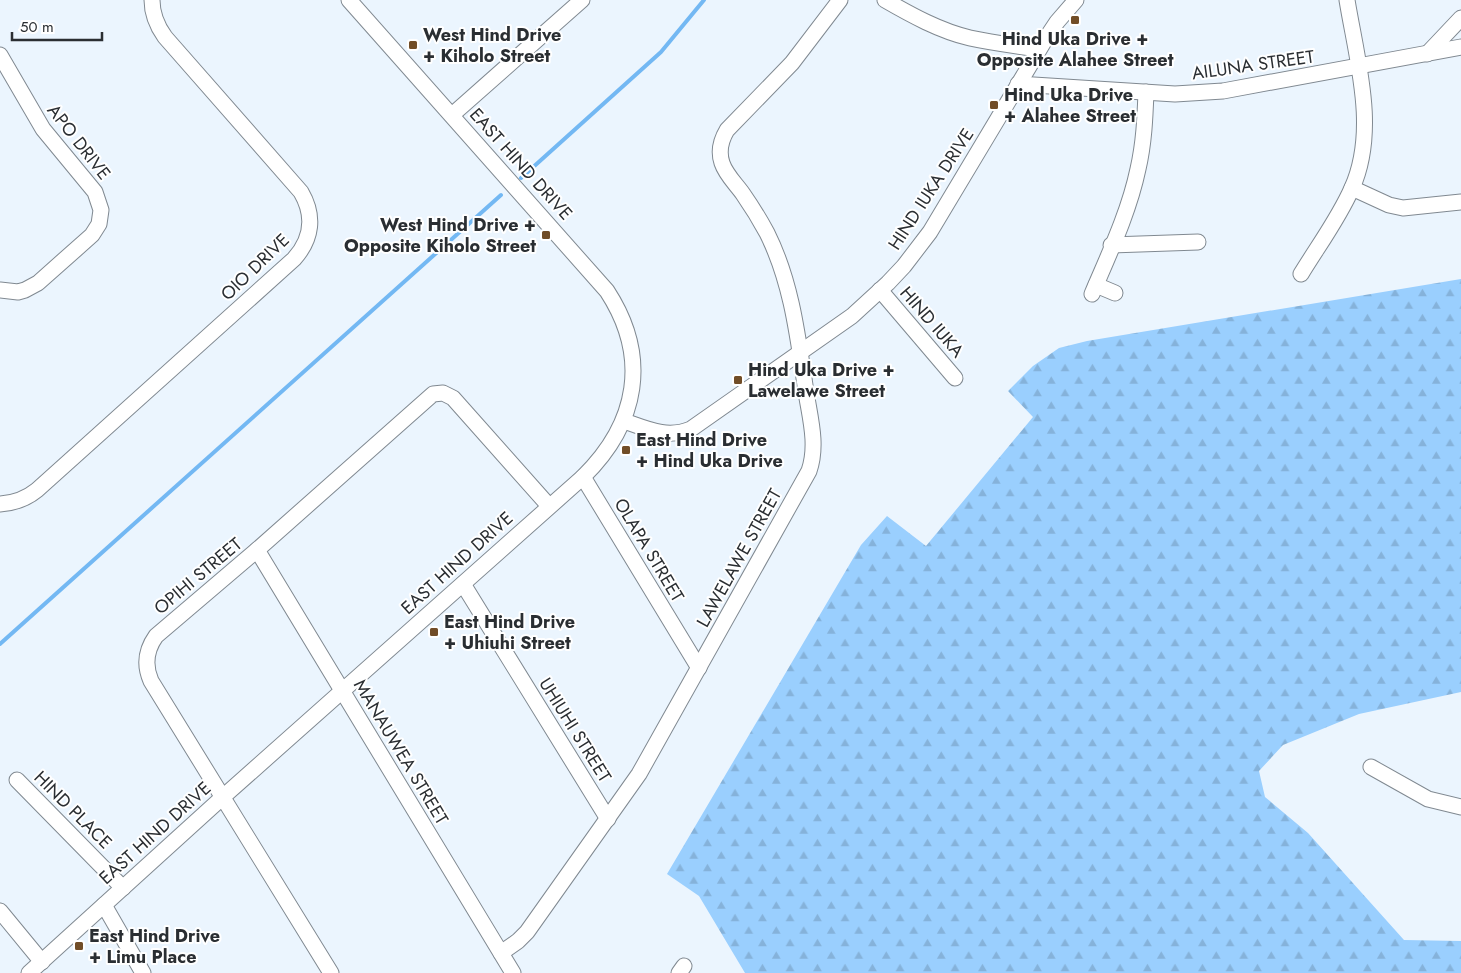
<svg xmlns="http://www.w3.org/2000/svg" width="1461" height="973" font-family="Jost,sans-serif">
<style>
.forest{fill:url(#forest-firs)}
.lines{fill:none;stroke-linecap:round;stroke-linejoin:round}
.stream{stroke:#73b8f3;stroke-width:4}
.minor-casing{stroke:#808991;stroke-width:17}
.minor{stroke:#fff;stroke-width:15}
.poi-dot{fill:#714d27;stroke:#fff;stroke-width:2}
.labels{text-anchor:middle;stroke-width:4;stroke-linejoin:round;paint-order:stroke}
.poi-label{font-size:18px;font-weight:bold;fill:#2a2e32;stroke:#fff;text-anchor:start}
.street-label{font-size:18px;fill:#2a2e32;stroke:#fff}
</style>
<defs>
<pattern id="forest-firs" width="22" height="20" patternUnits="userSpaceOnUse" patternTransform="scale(1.25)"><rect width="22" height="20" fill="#9acffe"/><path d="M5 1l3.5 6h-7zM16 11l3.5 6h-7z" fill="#85b2da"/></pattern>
</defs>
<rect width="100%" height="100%" fill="#ebf5fe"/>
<!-- forest -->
<path class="forest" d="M1461,279V692L1359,714L1283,745L1259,771L1265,797L1308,833L1404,940L1461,941V973H745L699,896L667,874L861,545L887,516L926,546L1033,417L1008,391L1033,366L1059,348L1087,341Z"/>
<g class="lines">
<!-- stream -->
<g class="stream">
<path d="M521,178L661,52L704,0"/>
<path d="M0,644L501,195"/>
</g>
<!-- minor casing -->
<g class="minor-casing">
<g id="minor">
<path d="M885,0C911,15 940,31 970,38C993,43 1016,46 1039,49"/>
<path d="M1427,54L1461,18"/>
<path d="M0,55L43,129L95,192L101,210L99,224L92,235L38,283L25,290L18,292L0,290"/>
<path d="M1018,84L1175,94L1223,91L1461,47"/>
<path d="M452,115L582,0"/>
<path d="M1352,188L1389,205L1403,208L1461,202"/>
<path d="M1111,245L1198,242"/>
<path d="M1301,274C1318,246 1339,218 1352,188C1378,130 1357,61 1347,0"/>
<path d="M1096,285L1115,293"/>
<path d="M880,290L955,378"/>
<path d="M1092,294C1109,254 1129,212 1138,169C1144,143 1145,118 1146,92"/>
<path d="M624,421C647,429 667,439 691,429L852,316L888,283L904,266L930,232L1045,40L1057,22L1076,0"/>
<path d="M583,477L699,668"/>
<path d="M0,504C15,503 26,499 37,490L294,259C312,239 315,216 301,192L165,37C157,26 152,14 152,0"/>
<path d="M257,550L513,973"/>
<path d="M463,584L608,819"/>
<path d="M1371,767L1428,799L1461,807"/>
<path d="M17,780L123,888"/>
<path d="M104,905L143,973"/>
<path d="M0,911L42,962"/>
<path d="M501,953L518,941L527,932L639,774L809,471C818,445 810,418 806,392C798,338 792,283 767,233C760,220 752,207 743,194C736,184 726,175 722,163C718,151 721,140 727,130L792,63L840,0"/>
<path d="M29,973L224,796L583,477C638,423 650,357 607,291L349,0"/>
<path d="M331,973L151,681C144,665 146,650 156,636L257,550L433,394L443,393L453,398L549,506"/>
<path d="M679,973L684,966"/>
</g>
</g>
<!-- minor -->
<use href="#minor" class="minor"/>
</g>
<!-- markers -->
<g class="poi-dot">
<rect x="1070" y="15" width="10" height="10" rx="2.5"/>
<rect x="408" y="40" width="10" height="10" rx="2.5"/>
<rect x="989" y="100" width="10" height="10" rx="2.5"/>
<rect x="541" y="230" width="10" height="10" rx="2.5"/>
<rect x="733" y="375" width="10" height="10" rx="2.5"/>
<rect x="621" y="445" width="10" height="10" rx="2.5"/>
<rect x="429" y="627" width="10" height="10" rx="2.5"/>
<rect x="74" y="941" width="10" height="10" rx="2.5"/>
</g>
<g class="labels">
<!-- poi labels -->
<g class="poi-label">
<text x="423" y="41">West Hind Drive<tspan x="423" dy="21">+ Kiholo Street</tspan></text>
<text x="1075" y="45" text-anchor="middle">Hind Uka Drive +<tspan x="1075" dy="21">Opposite Alahee Street</tspan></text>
<text x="1004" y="101">Hind Uka Drive<tspan x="1004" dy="21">+ Alahee Street</tspan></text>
<text x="536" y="231" text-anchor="end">West Hind Drive +<tspan x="536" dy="21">Opposite Kiholo Street</tspan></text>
<text x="748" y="376">Hind Uka Drive +<tspan x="748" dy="21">Lawelawe Street</tspan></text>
<text x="636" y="446">East Hind Drive<tspan x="636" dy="21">+ Hind Uka Drive</tspan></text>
<text x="444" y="628">East Hind Drive<tspan x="444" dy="21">+ Uhiuhi Street</tspan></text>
<text x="89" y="942">East Hind Drive<tspan x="89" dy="21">+ Limu Place</tspan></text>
</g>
<!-- street labels -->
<g class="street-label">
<text transform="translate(1253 65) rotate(-8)" y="6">AILUNA STREET</text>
<text transform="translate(79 142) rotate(52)" y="6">APO DRIVE</text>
<text transform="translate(521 164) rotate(48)" y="6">EAST HIND DRIVE</text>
<text transform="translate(931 189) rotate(-57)" y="6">HIND IUKA DRIVE</text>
<text transform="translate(255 267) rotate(-44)" y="6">OIO DRIVE</text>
<text transform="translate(932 322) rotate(49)" y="6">HIND IUKA</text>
<text transform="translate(649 550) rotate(59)" y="6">OLAPA STREET</text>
<text transform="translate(739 558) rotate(-61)" y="6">LAWELAWE STREET</text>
<text transform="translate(457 563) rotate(-42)" y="6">EAST HIND DRIVE</text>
<text transform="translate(198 576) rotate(-40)" y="6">OPIHI STREET</text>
<text transform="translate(575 730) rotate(58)" y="6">UHIUHI STREET</text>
<text transform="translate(401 752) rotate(59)" y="6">MANAUWEA STREET</text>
<text transform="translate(73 810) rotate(45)" y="6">HIND PLACE</text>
<text transform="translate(155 833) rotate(-42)" y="6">EAST HIND DRIVE</text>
</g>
</g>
<!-- scale -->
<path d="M12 32v8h90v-8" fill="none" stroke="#2a2e32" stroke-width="2.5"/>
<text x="20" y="32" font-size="15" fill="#2a2e32" stroke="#ffffff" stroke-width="4" paint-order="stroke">50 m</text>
</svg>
